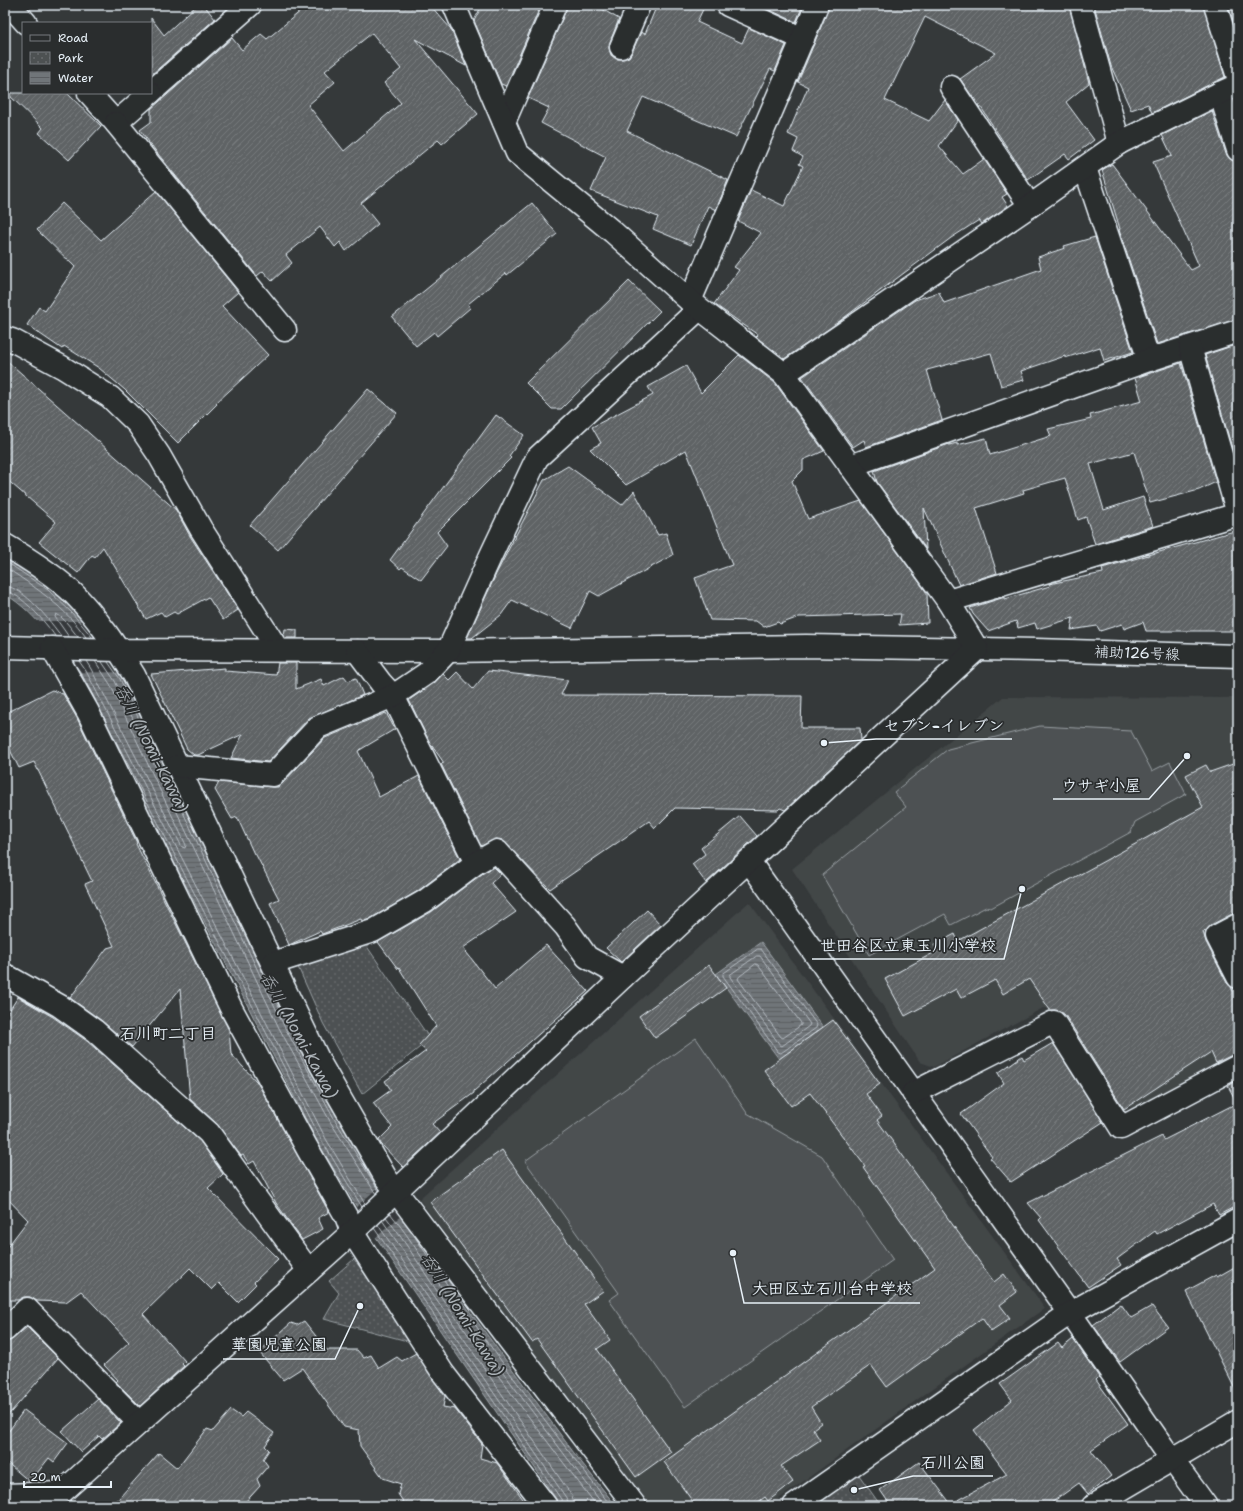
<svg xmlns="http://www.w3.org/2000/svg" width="1243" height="1511" font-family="'Shantell Sans','Klee One',sans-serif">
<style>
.built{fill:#424647}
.grass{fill:#4d5152;stroke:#9aa1a5}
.park{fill:url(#park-dots);stroke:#9aa1a5}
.water{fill:url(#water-rules);stroke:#a0a7ac}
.pier{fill:#35393a}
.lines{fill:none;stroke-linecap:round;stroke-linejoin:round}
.shore{stroke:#b8bfc5;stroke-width:1}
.building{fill:url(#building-hatch);stroke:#e8f1f8;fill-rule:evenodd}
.minor-casing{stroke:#e8f1f8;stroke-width:25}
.minor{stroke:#2a2d2e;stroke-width:22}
.labels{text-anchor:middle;stroke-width:3.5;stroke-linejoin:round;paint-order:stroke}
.street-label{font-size:15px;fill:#e8f1f8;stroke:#2a2d2e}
.water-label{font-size:16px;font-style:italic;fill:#acb3b8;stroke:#2a2d2e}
.neighbourhood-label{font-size:16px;font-weight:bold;fill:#e8f1f8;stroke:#2a2d2e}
.leader{fill:none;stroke:#e8f1f8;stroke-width:1.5}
.callout-dot{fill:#e8f1f8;stroke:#2a2d2e;stroke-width:1.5}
.callout-label{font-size:16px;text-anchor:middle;font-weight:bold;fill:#e8f1f8;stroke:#2a2d2e;stroke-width:3.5;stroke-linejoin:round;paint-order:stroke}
</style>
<defs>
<pattern id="park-dots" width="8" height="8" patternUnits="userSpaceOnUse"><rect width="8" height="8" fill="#4d5152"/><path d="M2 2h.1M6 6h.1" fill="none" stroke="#676a6c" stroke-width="1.8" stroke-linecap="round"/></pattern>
<pattern id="water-rules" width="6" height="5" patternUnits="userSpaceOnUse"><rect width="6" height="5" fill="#707579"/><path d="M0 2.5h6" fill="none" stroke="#5b5e62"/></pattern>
<pattern id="building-hatch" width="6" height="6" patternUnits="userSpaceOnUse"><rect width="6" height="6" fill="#5f6365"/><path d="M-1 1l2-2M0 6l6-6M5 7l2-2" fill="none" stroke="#767a7c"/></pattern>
</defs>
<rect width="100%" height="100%" fill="#35393a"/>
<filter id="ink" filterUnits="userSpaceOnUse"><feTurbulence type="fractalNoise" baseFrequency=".025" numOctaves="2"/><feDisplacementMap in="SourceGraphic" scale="8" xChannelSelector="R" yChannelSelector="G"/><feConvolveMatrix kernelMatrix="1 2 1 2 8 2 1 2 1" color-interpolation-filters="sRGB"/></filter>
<g filter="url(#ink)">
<!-- built -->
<g class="built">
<path d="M1003,697L1238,698V910L1221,920L1205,933L1238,999V1056L1137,1109L1129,1107L1063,1010L1043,1008L934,1067L920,1062L792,869Z"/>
<path d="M749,902L1045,1308L769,1506H648L419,1199Z"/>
</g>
<!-- grass -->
<g class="grass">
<path d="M1040,726L1131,731L1152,771L1170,762L1186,794L1135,822L1131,832L991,908L986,907L951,925L945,914L869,955L822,875L906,807L894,792L948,749Z"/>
<path d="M696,1038L747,1113L822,1156L893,1260L685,1407L609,1300L619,1293L525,1161Z"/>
</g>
<!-- park -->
<g class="park">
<path d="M366,945L430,1039L362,1094L323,1023L298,967Z"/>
<path d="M354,1259L415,1343L324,1319L339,1293L329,1281Z"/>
<path d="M859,1475L881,1506H814Z"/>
</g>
<!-- water -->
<g class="water">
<path d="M5,556C20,566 37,575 51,587C81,612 102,645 123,676L287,1024L338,1118L382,1188L416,1231L457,1294L574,1453L616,1506H561L371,1230L318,1143L78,675C56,645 38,614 5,594Z"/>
<path d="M761,942L823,1027L779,1059L716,974Z"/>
</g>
<!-- pier -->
<g class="pier">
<path d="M36,621H87L123,672H73Z"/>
<path d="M382,1184L404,1213L374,1239L355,1208Z"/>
</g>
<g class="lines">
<!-- shore -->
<g class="shore">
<path d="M5,561L48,590L72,613L92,637"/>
<path d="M5,567C35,587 65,607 86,637"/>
<path d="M5,586C24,587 51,622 61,636"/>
<path d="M5,591C21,593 46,623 55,636"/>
<path d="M69,637L55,617L56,614C64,617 72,630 78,637"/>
<path d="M79,661L86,671L326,1139L365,1204"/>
<path d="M86,661L91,669L182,847L185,848L186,845L110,684L95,661"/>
<path d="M102,662L115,681L279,1028L331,1123L376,1194"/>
<path d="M108,662L120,679L284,1026L335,1120L379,1191"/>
<path d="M74,663L81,673L96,701"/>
<path d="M103,716L322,1141L362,1207"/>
<path d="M758,949H761L817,1025L816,1028L781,1053L778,1052L723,976V974Z"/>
<path d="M757,956H760L810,1024L809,1026L782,1046L780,1045L730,977V975Z"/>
<path d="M756,964L758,965L801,1023V1025L783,1038L781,1037L738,979L739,977Z"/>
<path d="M390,1213C413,1241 430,1272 451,1301C501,1370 552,1439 604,1506"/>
<path d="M386,1217C408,1245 426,1276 446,1304C495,1372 545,1440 597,1506"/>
<path d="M382,1220L572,1496L575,1506"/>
<path d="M378,1225L567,1499L569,1506"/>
<path d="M374,1228L563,1502L564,1506"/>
<path d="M413,1234C475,1328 542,1418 611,1506"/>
</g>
</g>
<!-- building -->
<g class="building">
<path d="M197,5H204L215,19L151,75V18L164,35Z"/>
<path d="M308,5H430L451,29L466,66L415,39L478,114L442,144L438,140L361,203L378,224L346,251L340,242L335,247L320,227L286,255L292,263L272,281L263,271L257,276L158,154L140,130L151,122V109L232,38L242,50L261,34L267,39ZM372,33L401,69L384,83L401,103L344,151L308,105L335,82L325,71Z"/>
<path d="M482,5H541L506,86L501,84L474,21Z"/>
<path d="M567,5H595L619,19L610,42L609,48L611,55L616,59H623L629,57L632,52L641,32L645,34L657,5H705L697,22L742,43L749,28L786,45L775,71L770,69L736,137L643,97L627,131L728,180L716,210L708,206L691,245L653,229L658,217L591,191L606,157L541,123L549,108L528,98L566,10Z"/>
<path d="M762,5H803L796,22L761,6Z"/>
<path d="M829,5H1069L1089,83L1066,102L1094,140L1069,159L1065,154L1028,180L975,98L974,99L960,79L996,53L925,17L885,100L929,121L945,100L958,120L939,146L963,174L984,159L1007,194L1002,197L1008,206L982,224L979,220L951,238L833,326L784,359L756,337L758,335L714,304L739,270L734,267L761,233L738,221L751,190L784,206L803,166L799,164L803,157L793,151L798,139L788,134L808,87L798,82L828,10Z"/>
<path d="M1094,5H1203L1225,77L1152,113L1148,104L1131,110L1111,66Z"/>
<path d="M1228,5H1238V36Z"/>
<path d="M7,93H67L101,126L69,160L39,133L43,128Z"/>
<path d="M1212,111L1226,154L1230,159L1238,162V319L1157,344L1119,230L1120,229L1102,170L1112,164L1191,270L1199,266L1153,162L1172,156L1162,135Z"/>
<path d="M156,191L238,292L222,306L268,355L216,403L217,404L178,443L125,390L99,368L64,346L62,349L27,325L39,307L45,311L75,267L37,230L62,203L101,240Z"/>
<path d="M532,203L557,234L507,275L506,273L468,304L470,308L437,336L434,332L416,346L392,317Z"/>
<path d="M1095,237L1133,352L1104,361L1100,347L1065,358V356L1021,371L1024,380L1001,386L991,353L927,370L942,420L866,447L864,440L853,447L802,377L915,300L939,292L944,303L1041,269L1038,257L1065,248L1064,246Z"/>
<path d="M629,281L660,311L561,409H552L526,383Z"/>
<path d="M1238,344V469L1205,355Z"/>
<path d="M739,355L775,383L824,451L803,460V470L792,481L808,519L861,501L927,593L928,623L899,625L901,614L799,617L780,624L778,622L764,627L756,621L710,620L695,578L732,565L686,450L626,485L590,449L601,443L592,427L653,395L648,387L686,366L701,393Z"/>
<path d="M5,359L176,510L190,536L238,610L223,620L208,597L177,614L174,612L165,617L161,612L146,619L103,547L95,557L92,555L78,573L39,542L56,522L5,478Z"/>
<path d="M1181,363L1216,482L1199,490L1150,503L1134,452L1090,464L1104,510L1143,497L1153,526L1095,544L1086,517L1078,520L1065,478L1023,490L1024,493L976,508L997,573L959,585L924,508L926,549L877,482L874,471L949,444V445L957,443V445L986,438L990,455L1051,436L1048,429L1091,419L1090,415L1142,401L1135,378Z"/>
<path d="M368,389L397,413L278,550L250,525Z"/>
<path d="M496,415L524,435L509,456L511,458L437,532L447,546L421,580L402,567L400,569L390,560Z"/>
<path d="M568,466L622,505L634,491L658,535L666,533L673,555L599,596L590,591L572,628L512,600L501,615L472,638H467L496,574L544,480Z"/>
<path d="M1238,530V631H1146L1143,622L1124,629L1122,624L1100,631L1097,626L1071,630L1073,618L1037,629L1035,623L1018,628L1016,621L988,631L973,614L970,608L1005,597V599L1050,586L1049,584L1103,573L1102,568Z"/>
<path d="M285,629L297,630V638H285L284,636Z"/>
<path d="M278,663H296V689L321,679L324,686L344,676L348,681L356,678L363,695L309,718L268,762L231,758L243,734L198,755H194L187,749L151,674L225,668V671L276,675Z"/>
<path d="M488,671L568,680L561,695L802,696L801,728H860L861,740L785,810L780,808L778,810L675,808L655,828L649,821L550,889L502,840L496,839L481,846L441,764L444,763L430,743L409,700L434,683L443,674L449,680L457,672L473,689Z"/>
<path d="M52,690L63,694L77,718L137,843L136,844L229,1030L231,1054L257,1082L329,1212L318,1218L323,1229L302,1240L276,1203L254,1161L249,1164L243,1155L241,1156L217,1124L190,1099L180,989L132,1047L102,1021L70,998L107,948L114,946L85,884L92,881L34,762L19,768L5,740V713Z"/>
<path d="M386,713L395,729L358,751L379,797L419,776L460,859L418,891L368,920L362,921L361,919L322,934L320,931L289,945L270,903L279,899L255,853L254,854L237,817L232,819L215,790L219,782L272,787H278L282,784L325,738Z"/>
<path d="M1233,764L1238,779V913L1232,914L1211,925L1206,931L1203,932L1206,942L1227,983L1231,987L1238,1001V1054L1232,1055L1216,1063L1211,1052L1124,1109L1065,1015L1060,1011L1055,1010H1050L1029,979L1003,994L995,980L961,998L956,989L905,1016L885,979L937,951L934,945L955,934L958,941L1203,807L1186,775L1206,765L1210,772Z"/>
<path d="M740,816L757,836L706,883L692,864L705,854L701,848Z"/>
<path d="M494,867L501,874L491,883L516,912L463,948L495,989L546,945L588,991L474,1091V1093L432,1124L440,1133L403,1167L381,1144L379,1140L392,1127L373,1103L391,1090L385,1081L426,1051L419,1045L436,1026L399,968L398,969L378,942L431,912L483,873Z"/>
<path d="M647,910L661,925L621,962L606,948Z"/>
<path d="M709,965L726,988L655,1038L639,1016Z"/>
<path d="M18,997L53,1017L87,1041L200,1141L223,1174L208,1188L278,1259L254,1282L256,1284L238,1302L219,1283L212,1290L190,1268L143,1314L185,1361L182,1364L184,1366L140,1406L116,1382L118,1380L104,1365L129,1342L81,1291L66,1302L37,1301L30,1297H24L18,1300H5V1250L28,1220L5,1196V1017Z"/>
<path d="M833,1020L880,1084L866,1094L882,1116L877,1120L994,1282L1004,1274L1017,1292L1000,1305L1010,1318L991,1331L982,1318L887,1387L871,1365L811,1407L821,1423L813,1429L820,1440L781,1466L793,1482L768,1501L765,1497L753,1506H696L664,1462L935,1268L863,1167L865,1166L810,1093L791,1106L764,1070Z"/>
<path d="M1053,1043L1103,1122L1011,1182L990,1158L992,1157L961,1114L1004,1083L998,1073L1022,1056L1024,1060Z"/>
<path d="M1238,1080V1205L1219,1215L1213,1204L1157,1234L1155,1231L1117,1259L1121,1265L1088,1287L1039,1220L1041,1218L1028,1203L1162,1136L1164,1140L1237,1103L1228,1086Z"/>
<path d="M502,1150L603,1291L584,1304L610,1340L597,1349L671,1452L636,1477L537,1339L532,1342L430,1202Z"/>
<path d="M1238,1265V1395L1186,1291L1216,1275L1217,1277Z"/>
<path d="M1121,1304L1131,1318L1152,1306L1168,1327L1120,1362L1093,1325Z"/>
<path d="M304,1321L327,1350H357L364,1358L371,1355L379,1368L397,1357L402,1361L416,1353L445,1396L443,1407L455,1409L482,1444L480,1458L497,1463L528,1506H406L398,1494L401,1484L383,1478L360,1446L359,1430L344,1427L302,1368L283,1380L259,1352L291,1323L297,1325Z"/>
<path d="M27,1327L58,1358L5,1419V1342L13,1339Z"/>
<path d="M1073,1339L1099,1377L1096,1380L1128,1424L1091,1450L1111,1476L1088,1494L1079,1483L1047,1506H891L880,1490L919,1462L951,1504L1007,1474L974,1430L1012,1400L1000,1384L1058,1343L1062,1348Z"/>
<path d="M98,1399L121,1423L102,1439L99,1436L81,1452L62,1431Z"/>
<path d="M24,1410L68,1443L54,1462L49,1458L30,1482L5,1461V1436Z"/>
<path d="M231,1410L241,1417L246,1412L274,1433L265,1446L269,1450L263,1459L268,1466L257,1479L260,1486L242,1506H112L159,1453L177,1468L207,1429L213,1431Z"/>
</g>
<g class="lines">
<!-- minor casing -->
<g class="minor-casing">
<g id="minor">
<path d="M10,5L26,23"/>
<path d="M728,5L803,39"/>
<path d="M1081,5L1119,143"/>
<path d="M1215,5L1238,77"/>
<path d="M621,47L639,5"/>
<path d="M951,87L1030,206"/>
<path d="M151,92L250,5"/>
<path d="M89,93L116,123L150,93"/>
<path d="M1220,93L1238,150"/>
<path d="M504,122L555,5"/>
<path d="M116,123L285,330"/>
<path d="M1085,168L1149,360"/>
<path d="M690,301L817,5"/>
<path d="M5,338L12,340L62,367L110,397L138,424L159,455L201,529L278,650"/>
<path d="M784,374L1030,206L1119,143L1220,93L1238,85"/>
<path d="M850,466L1149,360L1238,331"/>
<path d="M5,545C29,559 53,574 73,593C97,617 116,646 134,675L321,1065L386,1178L635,1506"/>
<path d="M948,601L1238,514L1190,347"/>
<path d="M5,647L118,650L448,651L806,646L1036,650L1238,656"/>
<path d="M52,648L88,712L231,1008L307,1148L346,1216L352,1232L443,1373L546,1506"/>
<path d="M357,651L381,683L393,696L476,863"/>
<path d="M178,766L273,775L318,727L393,696L427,673L448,651L491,555L537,458L699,309"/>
<path d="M749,861L1070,1313L1163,1447L1206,1506"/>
<path d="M1238,925L1217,936L1238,977"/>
<path d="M273,963L373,931L425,901L476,863L497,851L565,926L587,957L623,977"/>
<path d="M5,975L60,1006L95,1031L209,1133L309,1271"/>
<path d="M913,1093L1054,1022L1121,1128L1238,1066"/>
<path d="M5,1330L27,1309L139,1423"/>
<path d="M5,1495L61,1493L357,1228L623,977L977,649L948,601L784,374L690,301L613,232L517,153L454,5"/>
<path d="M794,1506L1070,1313L1238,1220"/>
<path d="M1093,1506L1238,1421"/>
</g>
</g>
<!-- minor -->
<use href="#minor" class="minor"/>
</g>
</g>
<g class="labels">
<!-- street labels -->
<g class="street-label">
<text transform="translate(1137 653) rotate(2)" y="5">補助126号線</text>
</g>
<!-- water labels -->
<g class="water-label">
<text transform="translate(152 748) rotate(63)" y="6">呑川 (Nomi-Kawa)</text>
<text transform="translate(300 1035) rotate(61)" y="6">呑川 (Nomi-Kawa)</text>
<text transform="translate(463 1314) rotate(58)" y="6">呑川 (Nomi-Kawa)</text>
</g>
<!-- neighbourhood labels -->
<g class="neighbourhood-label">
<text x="168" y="1039">石川町二丁目</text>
</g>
</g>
<!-- callouts -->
<path class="leader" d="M824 743L876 739H1012M1187 756L1149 799H1053M1022 889L1004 959H812M733 1253L744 1303H920M360 1306L335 1359H223M854 1490L913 1476H993"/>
<g class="callout-dot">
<circle cx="824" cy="743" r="4"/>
<circle cx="1187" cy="756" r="4"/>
<circle cx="1022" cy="889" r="4"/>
<circle cx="733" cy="1253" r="4"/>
<circle cx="360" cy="1306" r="4"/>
<circle cx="854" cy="1490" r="4"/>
</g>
<g class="callout-label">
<text x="944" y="731">セブン-イレブン</text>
<text x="1101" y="791">ウサギ小屋</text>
<text x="908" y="951">世田谷区立東玉川小学校</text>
<text x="832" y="1294">大田区立石川台中学校</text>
<text x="279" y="1350">華園児童公園</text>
<text x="953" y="1468">石川公園</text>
</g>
<!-- margin -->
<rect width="1243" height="1511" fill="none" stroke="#2a2d2e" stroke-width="20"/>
<rect x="10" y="10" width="1223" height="1491" fill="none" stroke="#e8f1f8" stroke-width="1.5" filter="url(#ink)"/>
<!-- legend -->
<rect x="22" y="22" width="130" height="72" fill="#2a2d2e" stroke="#767b7f"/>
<rect x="30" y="35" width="20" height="6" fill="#2a2d2e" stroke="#767b7f"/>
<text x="58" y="42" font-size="12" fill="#e8f1f8">Road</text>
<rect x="30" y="52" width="20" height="12" fill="url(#park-dots)" stroke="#767b7f"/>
<text x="58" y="62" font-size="12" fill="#e8f1f8">Park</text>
<rect x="30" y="72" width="20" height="12" fill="url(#water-rules)" stroke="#767b7f"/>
<text x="58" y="82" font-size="12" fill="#e8f1f8">Water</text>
<!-- scale -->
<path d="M24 1481v6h87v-6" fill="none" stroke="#e8f1f8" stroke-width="2"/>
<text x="30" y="1481" font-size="12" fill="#e8f1f8" stroke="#2a2d2e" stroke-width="3" paint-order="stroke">20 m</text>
</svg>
